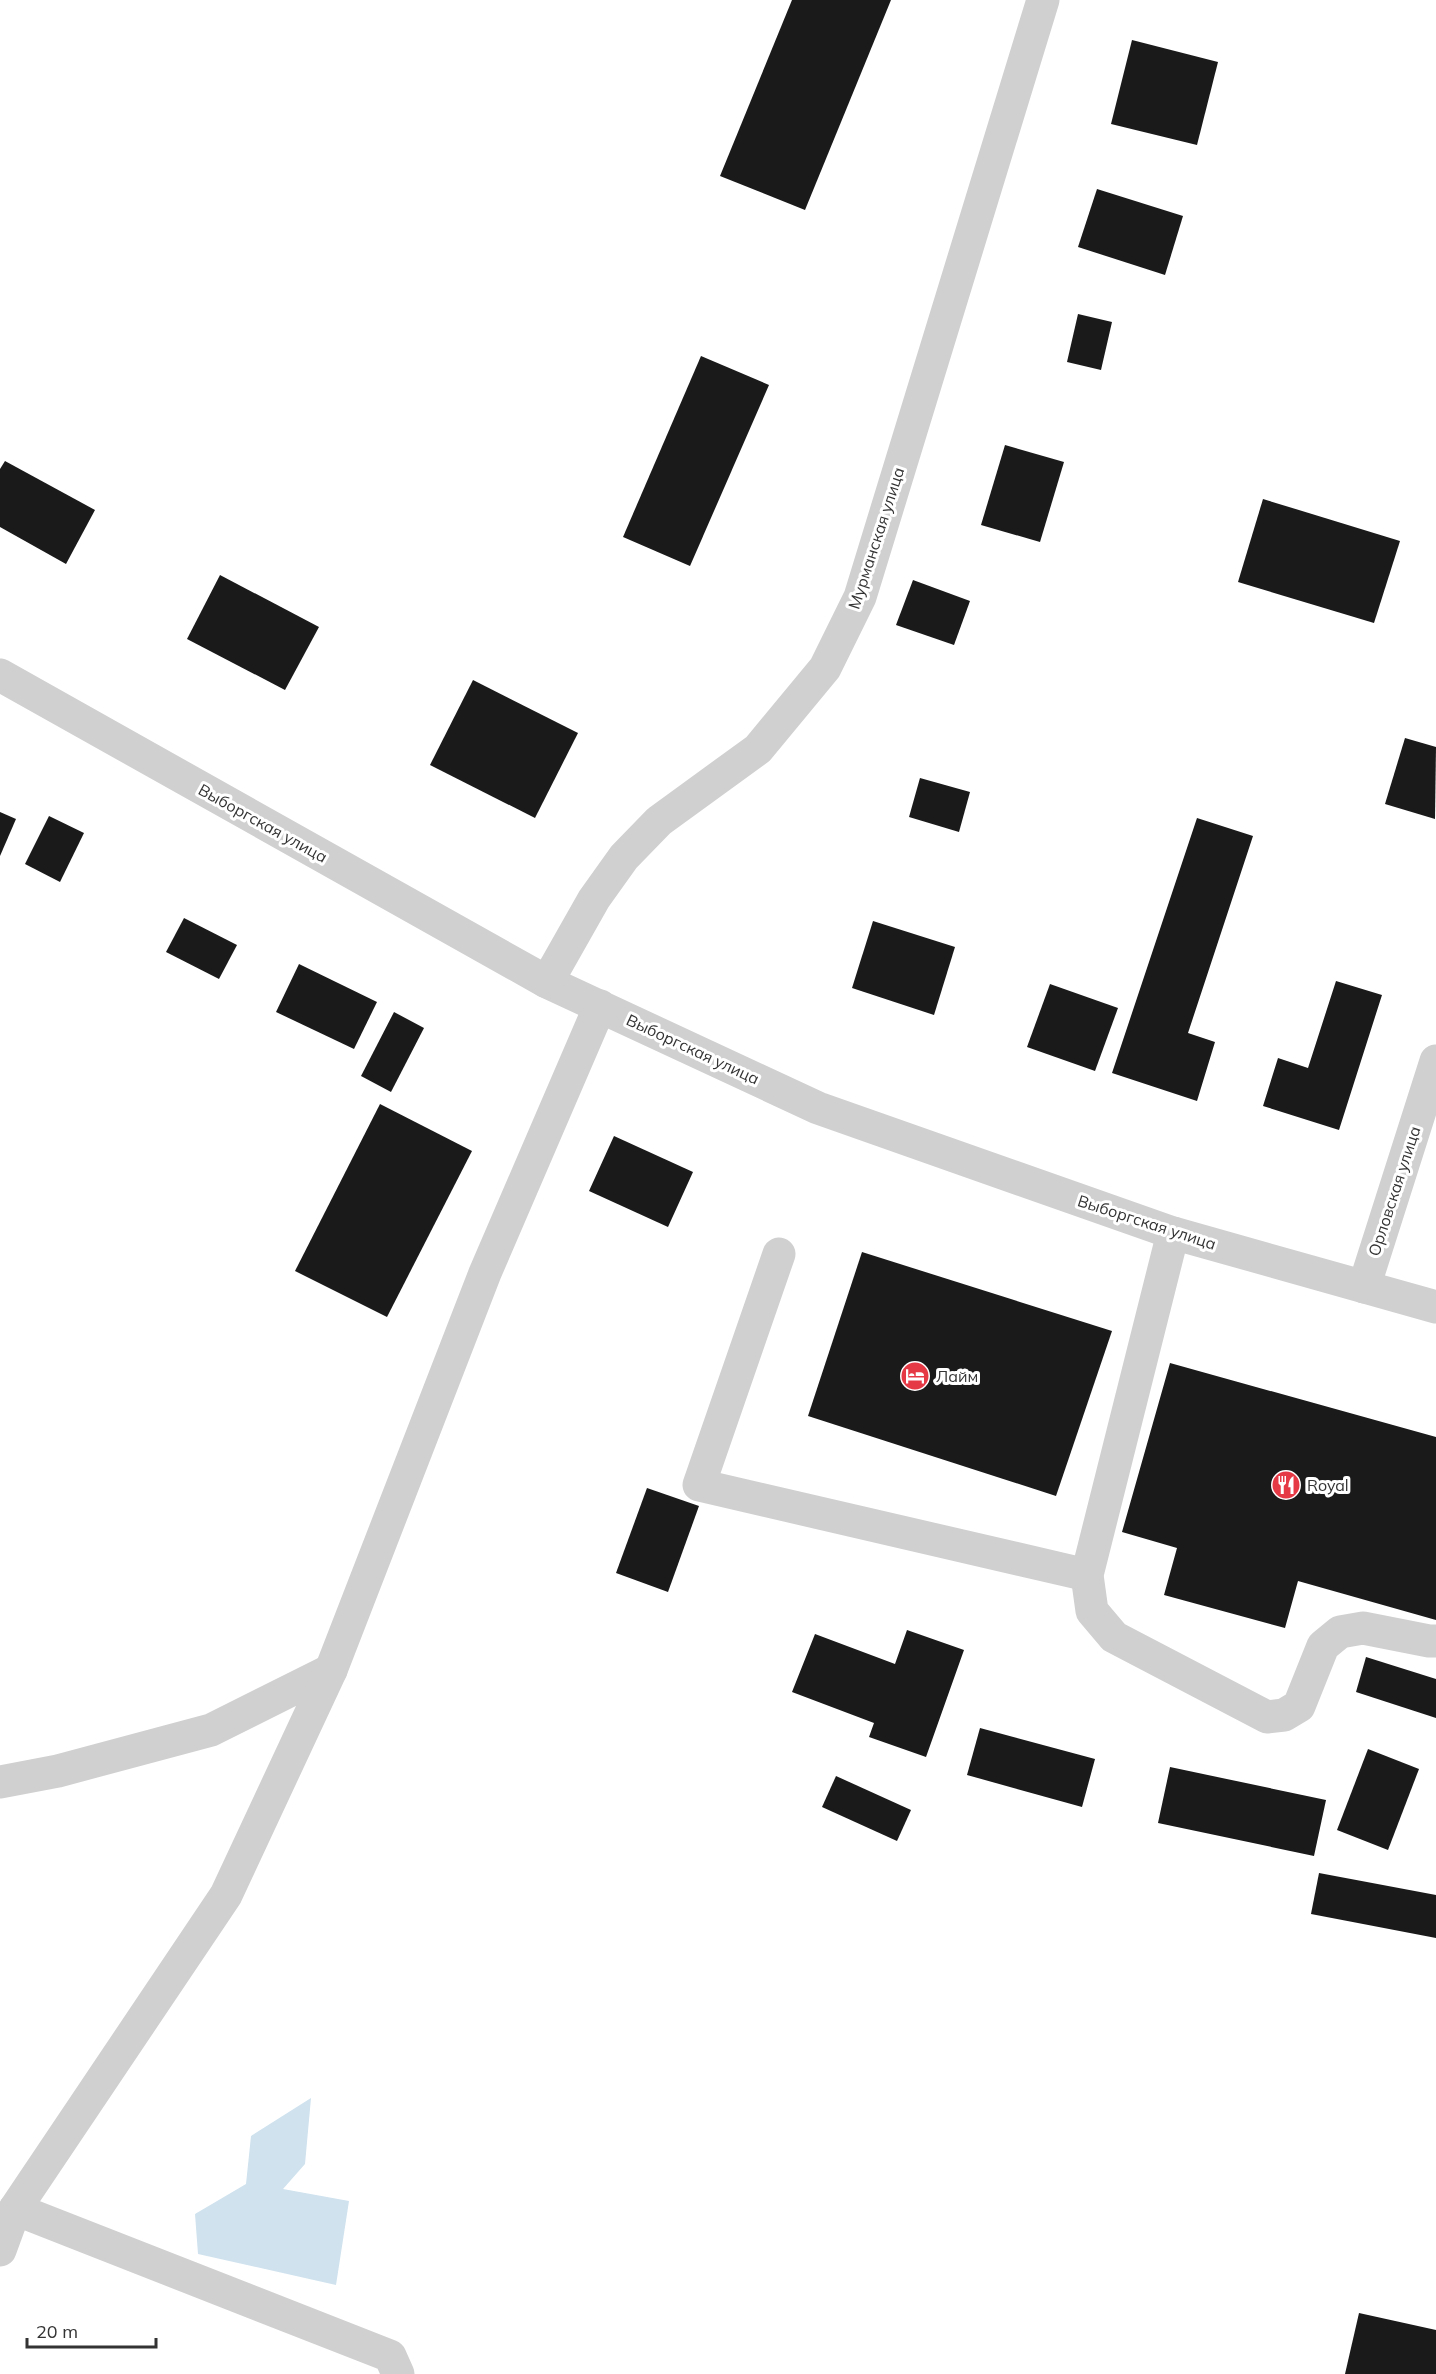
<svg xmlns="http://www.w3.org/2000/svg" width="1436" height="2374" font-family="Mulish,sans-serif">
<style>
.water{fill:#cfe2ee}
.building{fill:#1a1a1a}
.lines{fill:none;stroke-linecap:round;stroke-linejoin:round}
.minor{stroke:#d0d0d0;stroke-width:33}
.labels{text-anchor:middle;stroke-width:6;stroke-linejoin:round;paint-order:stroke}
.street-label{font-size:16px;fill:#333;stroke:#fff}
.poi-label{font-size:16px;fill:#333;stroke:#fff;text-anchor:start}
</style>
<rect width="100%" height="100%" fill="#fff"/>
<!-- water -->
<path class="water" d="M311,2098L305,2164L283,2189L349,2201L336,2285L198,2254L195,2214L246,2184L251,2136Z"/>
<!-- building -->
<g class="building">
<path d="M792,0H891L805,210L720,176Z"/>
<path d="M1132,40L1218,62L1197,145L1111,124Z"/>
<path d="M1097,189L1183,216L1165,275L1078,247Z"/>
<path d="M1078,314L1112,322L1101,370L1067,362Z"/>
<path d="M701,356L769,385L690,566L623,537Z"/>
<path d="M1005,445L1064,462L1040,542L981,525Z"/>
<path d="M5,461L95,510L66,564L0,527V469Z"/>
<path d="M1263,499L1400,541L1374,623L1238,582Z"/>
<path d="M220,575L319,627L285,690L187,639Z"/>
<path d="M913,580L970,601L954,645L896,625Z"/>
<path d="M473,680L578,733L535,818L430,765Z"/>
<path d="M1405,738L1436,747L1435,819L1385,804Z"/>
<path d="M920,778L970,792L959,832L909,817Z"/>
<path d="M0,812L16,819L0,856Z"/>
<path d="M49,816L84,833L60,882L25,864Z"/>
<path d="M1197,818L1253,836L1188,1033L1215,1042L1197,1101L1112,1073Z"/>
<path d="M184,918L237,945L219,979L166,952Z"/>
<path d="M873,921L955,947L934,1015L852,988Z"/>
<path d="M299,964L377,1002L354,1049L276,1012Z"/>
<path d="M1336,981L1382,995L1339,1130L1263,1106L1278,1058L1308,1068Z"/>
<path d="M1050,984L1118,1008L1095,1071L1027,1047Z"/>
<path d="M394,1012L424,1028L391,1092L361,1076Z"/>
<path d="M380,1104L472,1151L387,1317L295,1271Z"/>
<path d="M614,1136L693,1172L668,1227L589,1191Z"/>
<path d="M862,1252L1112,1331L1056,1496L808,1416Z"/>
<path d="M1170,1363L1436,1437V1620L1298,1581L1285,1628L1164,1595L1177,1548L1122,1532Z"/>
<path d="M647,1488L699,1506L668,1592L616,1573Z"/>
<path d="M907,1630L964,1650L926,1757L869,1737L874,1723L792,1692L815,1634L895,1664Z"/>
<path d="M1366,1657L1436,1679V1718L1356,1692Z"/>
<path d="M980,1728L1095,1759L1082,1807L967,1775Z"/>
<path d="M1368,1749L1419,1769L1388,1850L1337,1830Z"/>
<path d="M1170,1767L1326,1800L1314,1856L1158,1823Z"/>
<path d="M836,1776L911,1810L897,1841L822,1807Z"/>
<path d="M1319,1873L1436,1895V1938L1311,1914Z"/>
<path d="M1359,2313L1436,2330V2374H1345Z"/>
</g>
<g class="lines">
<!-- minor -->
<g class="minor">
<path d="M0,675L547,982L818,1108L1173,1233L1436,1307"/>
<path d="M547,982L594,899L624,857L659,821L758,749L825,668L860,597L1043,0"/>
<path d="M1173,1233L1087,1575L1092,1611L1114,1637L1267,1717L1284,1715L1299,1706L1323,1646L1340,1632L1363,1628L1429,1641H1436"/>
<path d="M779,1254L699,1485L1087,1575"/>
<path d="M1364,1287L1436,1061"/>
<path d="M0,1782L58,1771L211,1730L331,1670"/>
<path d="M15,2209L390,2356L398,2374"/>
<path d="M0,2250L15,2209L226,1895L331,1670L485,1273L600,1006"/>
</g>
</g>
<!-- icons -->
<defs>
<g id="hotel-disc" transform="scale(1.5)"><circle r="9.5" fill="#e63946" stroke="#fff"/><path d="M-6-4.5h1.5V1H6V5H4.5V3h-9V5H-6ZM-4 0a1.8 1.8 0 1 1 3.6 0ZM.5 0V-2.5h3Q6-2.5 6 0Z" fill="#fff"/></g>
<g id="restaurant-disc" transform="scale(1.5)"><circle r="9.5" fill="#e63946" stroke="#fff"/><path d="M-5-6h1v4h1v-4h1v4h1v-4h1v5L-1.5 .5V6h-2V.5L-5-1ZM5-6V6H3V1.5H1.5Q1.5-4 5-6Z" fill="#fff"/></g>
</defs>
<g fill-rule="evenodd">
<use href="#hotel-disc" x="915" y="1376"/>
<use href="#restaurant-disc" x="1286" y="1485"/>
</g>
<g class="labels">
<!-- street labels -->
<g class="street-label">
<text transform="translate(876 538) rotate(-72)" y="6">Мурманская улица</text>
<text transform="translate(263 823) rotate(29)" y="6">Выборгская улица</text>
<text transform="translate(693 1049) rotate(25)" y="6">Выборгская улица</text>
<text transform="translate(1394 1191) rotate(-72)" y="6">Орловская улица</text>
<text transform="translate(1147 1222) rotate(18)" y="6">Выборгская улица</text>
</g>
<!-- poi labels -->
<g class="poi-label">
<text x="936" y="1382">Лайм</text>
<text x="1307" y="1491">Royal</text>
</g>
</g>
<!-- scale -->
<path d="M27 2338v9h129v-9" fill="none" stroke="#333333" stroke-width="3"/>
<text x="36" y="2338" font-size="18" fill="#333333" stroke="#ffffff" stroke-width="4.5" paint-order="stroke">20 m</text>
</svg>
